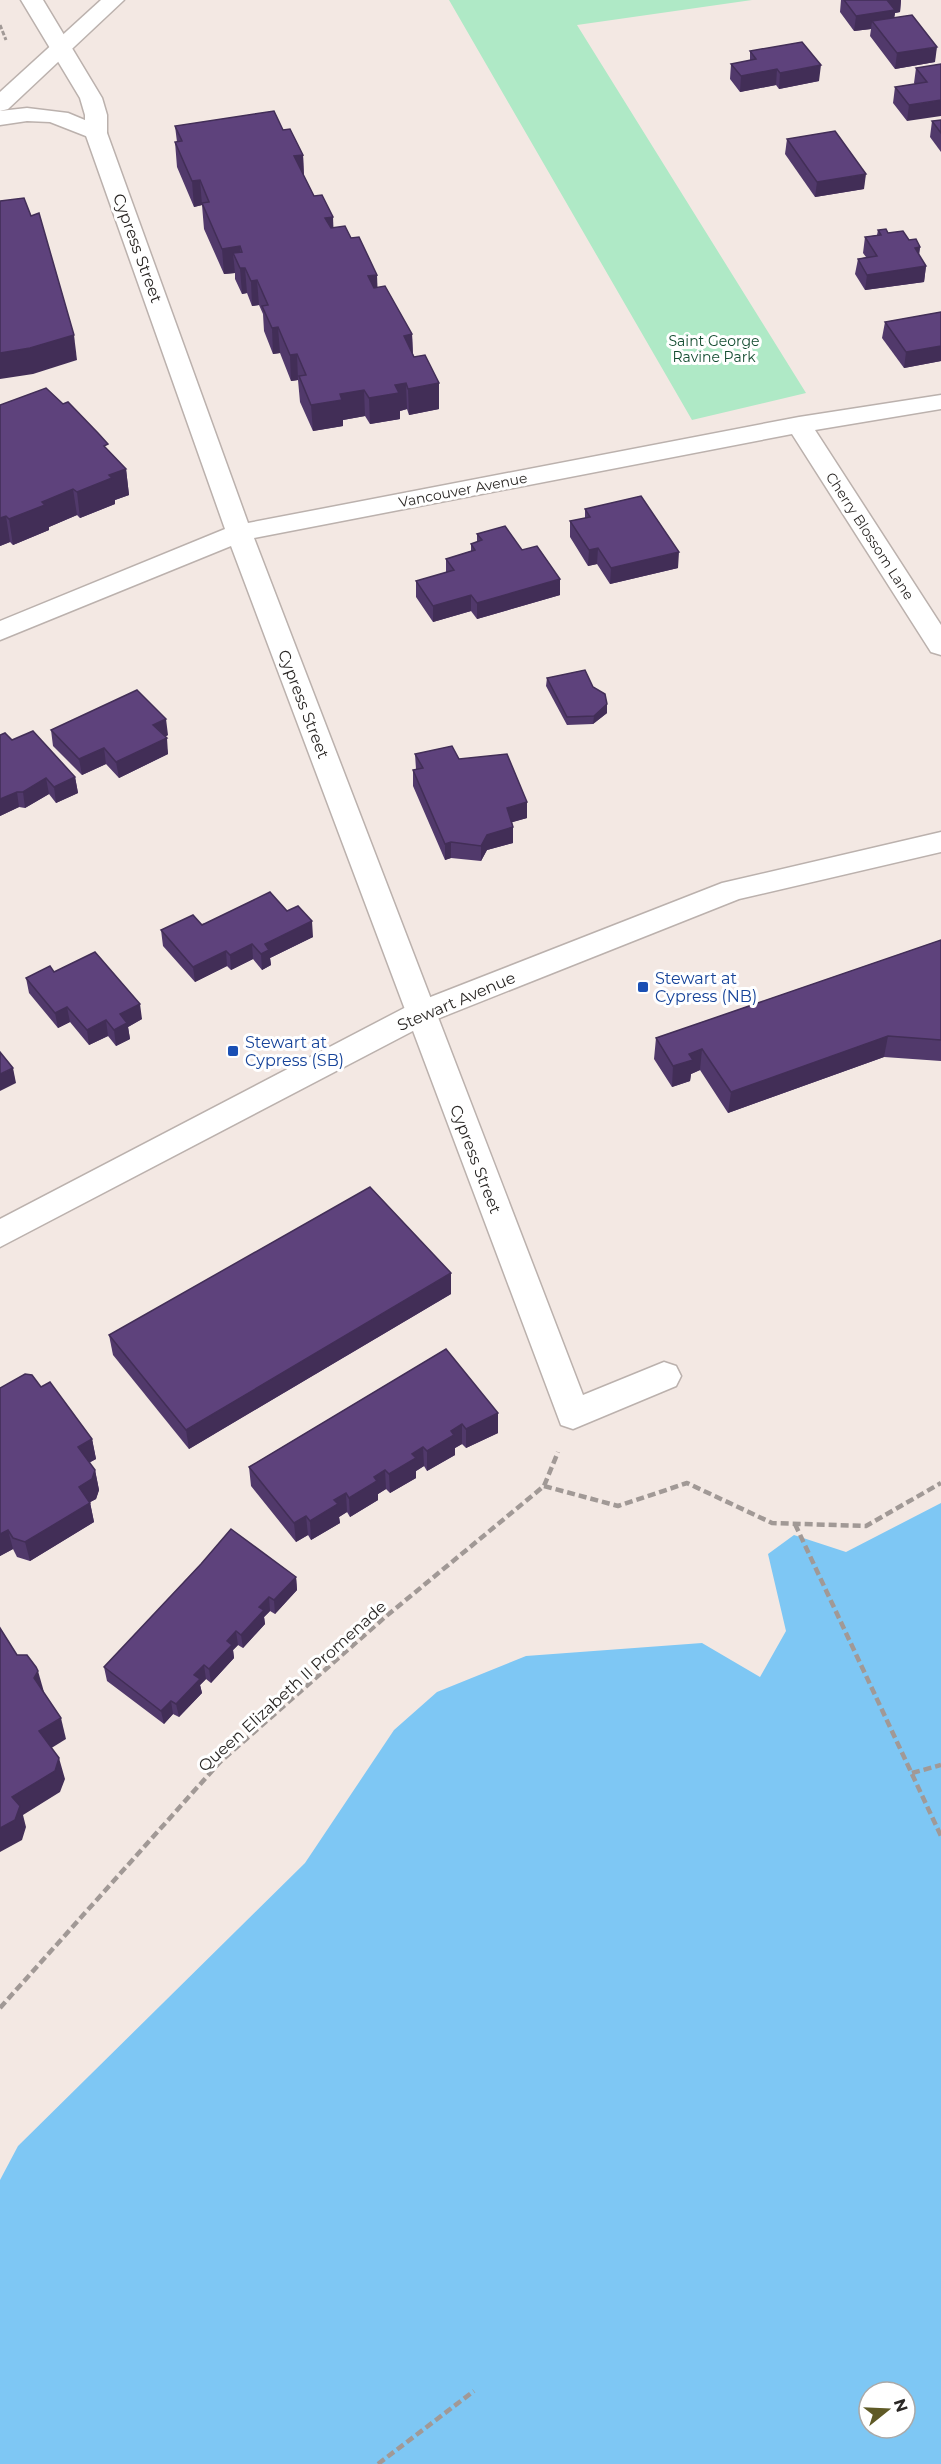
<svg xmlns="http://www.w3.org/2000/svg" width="941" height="2464" font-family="Montserrat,sans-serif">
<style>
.green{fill:#afe9c6}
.water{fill:#7ec7f4;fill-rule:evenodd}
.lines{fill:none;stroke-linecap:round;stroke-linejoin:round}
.minor-casing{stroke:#bbb1ad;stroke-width:3}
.major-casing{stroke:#bbb1ad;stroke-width:3}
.highway-casing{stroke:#bbb1ad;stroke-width:3}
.path-far1{stroke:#a19996;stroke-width:3;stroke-dasharray:4.5 2;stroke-linecap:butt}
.path{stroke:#a19996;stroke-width:4.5;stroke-dasharray:8 4;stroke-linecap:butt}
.minor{fill:#fff;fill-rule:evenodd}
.major{fill:#fff;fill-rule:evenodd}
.highway{fill:#fff;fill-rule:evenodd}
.wall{fill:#51396b}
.shaded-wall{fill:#422e57}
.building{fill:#5e427c;stroke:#422e57;stroke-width:1.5}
.transit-dot{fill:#1a4fb4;stroke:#fff;stroke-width:2}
.labels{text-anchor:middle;stroke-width:6;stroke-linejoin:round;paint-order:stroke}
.far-park-label{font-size:14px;fill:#134c30;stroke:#fff}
.far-street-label{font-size:14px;fill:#2a2725;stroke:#fff}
.street-label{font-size:16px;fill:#2a2725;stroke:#fff}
.transit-label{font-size:16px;fill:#164399;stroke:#fff;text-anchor:start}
</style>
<rect width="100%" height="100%" fill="#f3e8e3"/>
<!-- green -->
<path class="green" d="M449,0H752L577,25L806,393L692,420Z"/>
<!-- water -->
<path class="water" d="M941,1503V2464H0V2180L18,2146L305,1863L394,1730L437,1692L526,1656L702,1643L760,1677L786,1631L768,1554L794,1535L846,1552ZM869,2392H905V2428H869Z"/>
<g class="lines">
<!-- minor casing -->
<g class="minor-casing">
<path id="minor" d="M21,0H43L102,98L107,115V133L248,523L799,417L941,395V409L815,430L941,625V655L931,652L792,434L254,538L583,1395L664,1362L676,1366L681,1376L676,1386L573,1429L561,1425L231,546L0,640V621L225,529L85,133V115L80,98Z"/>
</g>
<!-- major casing -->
<g class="major-casing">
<g id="major">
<path d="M101,0H124L8,109L0,111V92Z"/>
<path d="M27,108L68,113L104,128L107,133L104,138L96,140L50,122L27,121L0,125V111Z"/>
</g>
</g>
<!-- highway casing -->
<g class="highway-casing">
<path id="highway" d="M941,832V852L739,899L432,1021L0,1247V1219L410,1005L722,883Z"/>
</g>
<!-- path-far1 -->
<path class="path-far1" d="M0,25L6,40"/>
<!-- path -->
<g class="path">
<path d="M544,1486L618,1506L687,1483L772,1523L866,1526L941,1483"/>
<path d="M795,1524L941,1836"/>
<path d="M912,1773L941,1765"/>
<path d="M0,2008L220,1762L384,1618L544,1486L558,1452"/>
<path d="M378,2464L474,2391"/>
</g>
<!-- minor -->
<use href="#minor" class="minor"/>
<!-- major -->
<use href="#major" class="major"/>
<!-- highway -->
<use href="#highway" class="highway"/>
</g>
<!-- wall -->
<g class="wall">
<path d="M841,0H901L900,12L895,13L894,18L935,62L895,69L870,36L871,29L854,31L840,12Z"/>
<path d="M750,51L819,81L779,89L776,85L740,92L730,79L731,64L750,61Z"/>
<path d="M941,64L907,121L893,103L895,87L915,84L914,83L916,68Z"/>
<path d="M941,120V152L930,137L932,121Z"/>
<path d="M175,126L283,130L303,155L304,176L314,196L333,217V228L351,238L377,287L412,334L413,354L414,357L439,383V409L409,415L407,409L400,411V419L370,424L365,416L343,420V426L313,431L300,402L298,380L291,381L280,353L273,354L264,331L263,314L259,305L252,306L247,293L242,294L235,279V273L224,274L204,229L202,205L194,207L177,167L175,142H177Z"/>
<path d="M787,139L864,189L815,197L785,154Z"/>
<path d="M878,230L909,240L920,247L919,255L926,266L924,282L865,290L855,274L858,259L866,257L863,253L865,237L877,235Z"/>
<path d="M941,312V361L904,368L882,338L885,322Z"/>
<path d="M0,405L109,451L126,469L129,495L115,500V504L80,518L77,515L49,527V530L13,545L10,542L0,546Z"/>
<path d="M585,509L678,568L610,584L597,564L588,566L570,537V521L585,518Z"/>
<path d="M477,534L522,550L560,595L477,619L471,611L433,622L416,597V581L446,573V559L471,551V544L477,542Z"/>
<path d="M547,678L593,687L607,713L593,724L567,725L546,686Z"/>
<path d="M51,730L168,735L165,737L168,754L119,778L106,764L82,775L53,746Z"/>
<path d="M0,735L12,740L75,777L78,793L56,803L49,794L25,808L19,807L0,816Z"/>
<path d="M415,754L459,759L527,818L512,822L513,827V843L487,850L481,861L451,858L445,860L413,786V770L416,769Z"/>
<path d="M287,911L313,937L270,958L271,965L262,970L253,959L231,970L227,966L195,982L163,946L161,930Z"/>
<path d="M941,940V1061L884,1057L728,1113L700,1070L691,1074L690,1081L672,1087L654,1059L656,1038Z"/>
<path d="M54,972L142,1019L128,1027L130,1039L116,1046L108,1036L89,1045L70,1022L58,1028L29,993L26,978Z"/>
<path d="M451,1294L189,1449L113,1355L109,1335Z"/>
<path d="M446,1349L498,1433L466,1448L462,1444L455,1448V1455L427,1471L424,1466L416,1471V1478L390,1493L386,1489L378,1494V1500L350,1517L347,1512L339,1517L340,1523L311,1540L308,1535L296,1542L251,1486L249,1467Z"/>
<path d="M41,1387L92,1439L96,1459L89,1463L95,1470L99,1490L96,1499L90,1502L94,1522L30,1561L17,1557L13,1549L0,1556V1388Z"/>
<path d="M296,1577L297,1590L275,1614L270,1611L264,1617L265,1624L243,1648L238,1645L233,1650L234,1658L211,1683L206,1679L200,1685L202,1693L179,1717L173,1714L164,1724L107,1681L104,1667Z"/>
</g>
<!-- shaded-wall -->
<g class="shaded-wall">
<path d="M887,0H901L900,12L895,13L893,25L872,21L871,29L854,31L856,16Z"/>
<path d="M937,47L935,62L895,69L897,53Z"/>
<path d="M821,65L819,81L779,89L780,73Z"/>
<path d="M777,69L776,85L740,92L741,76Z"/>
<path d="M941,100V116L907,121L909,105Z"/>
<path d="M303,155L304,180L294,156Z"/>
<path d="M866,174L864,189L815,197L817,182Z"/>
<path d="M200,180L202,205L194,207L192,181Z"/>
<path d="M333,217L334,243L325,218Z"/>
<path d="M240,246L241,268H245L247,293L242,294L240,268L233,253L235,273L224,274L222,249Z"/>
<path d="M920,247L918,262L915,248Z"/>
<path d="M926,266L924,282L865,290L867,275Z"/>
<path d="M377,275L378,300L368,276Z"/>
<path d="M257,280L259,305L252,306L251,281Z"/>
<path d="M278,327L280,353L273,354L272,328Z"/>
<path d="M412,334L413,360L404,336Z"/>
<path d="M74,335L77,360L33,374L0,379V353Z"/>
<path d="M941,346V361L904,368L906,352Z"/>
<path d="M297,354L298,380L291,381L290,355Z"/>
<path d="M406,383L407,409L400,411V419L370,424L369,398L395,385Z"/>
<path d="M439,383V409L409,415L408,389Z"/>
<path d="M364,390L365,416L343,420V426L313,431L311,405L340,394Z"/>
<path d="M126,469L129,495L115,500V504L80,518L77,492L109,475Z"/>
<path d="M73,489L77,515L49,527V530L13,545L9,519L42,502Z"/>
<path d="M6,516L10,542L0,546V518Z"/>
<path d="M598,548L597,564L588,566L589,550Z"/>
<path d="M679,552L678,568L610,584L611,568Z"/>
<path d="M560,579V595L477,619V603Z"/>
<path d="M471,595V611L433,622V606Z"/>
<path d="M607,704V713L593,724L594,716Z"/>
<path d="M166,719L168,735L155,741L153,725Z"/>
<path d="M167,738L168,754L119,778L116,762Z"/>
<path d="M104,748L106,764L82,775L79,759Z"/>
<path d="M75,777L78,793L56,803L54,787Z"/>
<path d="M46,778L49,794L25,808L23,792Z"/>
<path d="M17,792L19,807L0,816V799Z"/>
<path d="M527,802V818L506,824L507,808Z"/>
<path d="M513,827V843L487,850L481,861V846L487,835Z"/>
<path d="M451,842V858L445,860V844Z"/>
<path d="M312,921L313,937L270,958L271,965L262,970L261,954L265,944Z"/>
<path d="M252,944L253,959L231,970L230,955Z"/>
<path d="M226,951L227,966L195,982L193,967Z"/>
<path d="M140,1004L142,1019L128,1027L130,1039L116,1046L114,1030L120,1014Z"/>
<path d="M67,1007L70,1022L58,1028L55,1013Z"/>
<path d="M106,1020L108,1036L89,1045L87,1030Z"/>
<path d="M888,1036L884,1057L728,1113L731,1092Z"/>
<path d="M702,1049L700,1070L691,1074L690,1081L672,1087L673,1066L689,1054Z"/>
<path d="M13,1068L16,1083L0,1091V1074Z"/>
<path d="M451,1273V1294L189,1449L186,1430Z"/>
<path d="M498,1413V1433L466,1448V1429Z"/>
<path d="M462,1424V1444L455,1448V1455L427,1471V1451L451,1431Z"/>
<path d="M92,1439L96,1459L82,1466L78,1447Z"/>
<path d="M423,1447L424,1466L416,1471V1478L390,1493L389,1474L412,1454Z"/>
<path d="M95,1470L99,1490L96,1499L83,1506L79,1487Z"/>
<path d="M385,1470L386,1489L378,1494V1500L350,1517L349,1498L374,1477Z"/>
<path d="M346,1493L347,1512L339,1517L340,1523L311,1540L310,1521L334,1500Z"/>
<path d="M90,1503L94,1522L30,1561L25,1542Z"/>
<path d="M306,1516L308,1535L296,1542L294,1523Z"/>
<path d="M8,1530L13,1549L0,1556V1534Z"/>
<path d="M296,1577L297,1590L275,1614L274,1600Z"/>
<path d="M269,1597L270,1611L264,1617L265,1624L243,1648L241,1635L259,1607Z"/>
<path d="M236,1631L238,1645L233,1650L234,1658L211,1683L209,1669L227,1641Z"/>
<path d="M204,1665L206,1679L200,1685L202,1693L179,1717L176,1704L194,1675Z"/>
<path d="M38,1671L44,1692L39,1700L34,1678Z"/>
<path d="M171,1701L173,1714L164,1724L161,1711Z"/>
<path d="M61,1718L66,1739L45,1752L39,1731Z"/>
<path d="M59,1758L65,1779L60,1792L23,1815L26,1827L22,1840L0,1852V1828L12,1797Z"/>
</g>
<!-- building -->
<g class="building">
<path d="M844,0H887L895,10L856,16Z"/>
<path d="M912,15L937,47L897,53L872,21Z"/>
<path d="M802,42L821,65L780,73L777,69L741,76L731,64L756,59L750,51Z"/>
<path d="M941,64V100L909,105L895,87L927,82L916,68Z"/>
<path d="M274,111L283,130L290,129L303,155L294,156L314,196L322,195L333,217L325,218L331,228L345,226L351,238L359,237L377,275L368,276L374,288L385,286L412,334L404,336L414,357L425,355L439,383L408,389L406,383L395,385L399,393L369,398L364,390L340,394L342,400L311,405L299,376L306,375L297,354L290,355L278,327L272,328L262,306L268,305L257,280L251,281L245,268H240L233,253L242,252L240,246L222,249L202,203L209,202L200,180L192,181L175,142L182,141L175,126Z"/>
<path d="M941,120V133L932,121Z"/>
<path d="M835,131L866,174L817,182L787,139Z"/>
<path d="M24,198L31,216L39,213L74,335L30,348L0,353V201Z"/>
<path d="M886,229L888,233L903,231L909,240L916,239L920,247L915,248L926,266L867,275L858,259L877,256L865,237L881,235L878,230Z"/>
<path d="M941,312V346L906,352L885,322Z"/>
<path d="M46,388L63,404L68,402L98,433L108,444L104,446L126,469L109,475L112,478L77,492L73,489L42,502L45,505L9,519L6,516L0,518V405Z"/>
<path d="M641,496L679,552L611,568L598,548L589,550L570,521L590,517L585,509Z"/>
<path d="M505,526L522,550L537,546L560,579L477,603L471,595L433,606L416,581L454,570L446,559L475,550L471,544L482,540L477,534Z"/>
<path d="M585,670L593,687L605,694L607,704L594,716L567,717L547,678Z"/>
<path d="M137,690L166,719L153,725L167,738L116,762L104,748L79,759L51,730Z"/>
<path d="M33,731L75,777L54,787L46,778L23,792H17L0,799V735L5,733L12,740Z"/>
<path d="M452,746L459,759L507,754L527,802L507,808L513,827L487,835L481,846L451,842L445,844L413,770L423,768L415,754Z"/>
<path d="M270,892L287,911L298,906L312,921L265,944L269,950L261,954L252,944L230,955L226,951L193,967L161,930L193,915L202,925Z"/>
<path d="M941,940V1040L888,1036L731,1092L702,1049L689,1054L693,1060L673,1066L656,1038Z"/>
<path d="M95,952L140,1004L120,1014L127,1023L114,1030L106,1020L87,1030L67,1007L55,1013L26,978L50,966L54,972Z"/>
<path d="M0,1052L13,1068L0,1074Z"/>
<path d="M370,1187L451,1273L186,1430L109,1335Z"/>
<path d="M446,1349L498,1413L466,1429L462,1424L451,1431L454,1435L427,1451L423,1447L412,1454L416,1458L389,1474L385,1470L374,1477L377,1481L349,1498L346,1493L334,1500L338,1504L310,1521L306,1516L294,1523L249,1467Z"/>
<path d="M25,1374L32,1375L41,1387L50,1382L92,1439L78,1447L95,1470L92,1479L79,1487L90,1503L25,1542L13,1538L8,1530L0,1534V1388Z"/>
<path d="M231,1529L296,1577L274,1600L269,1597L259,1607L264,1610L241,1635L236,1631L227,1641L232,1645L209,1669L204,1665L194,1675L200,1679L176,1704L171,1701L161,1711L104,1667L201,1564Z"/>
<path d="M0,1628L17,1655H27L36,1667L38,1671L34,1678L61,1718L39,1731L59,1758L55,1771L12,1797L20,1806L15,1820L0,1828Z"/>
</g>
<!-- markers -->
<g class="transit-dot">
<rect x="637" y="981" width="12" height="12" rx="3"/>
<rect x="227" y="1045" width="12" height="12" rx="3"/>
</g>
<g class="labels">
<!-- far-park labels -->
<g class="far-park-label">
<text x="714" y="346">Saint George<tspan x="714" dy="16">Ravine Park</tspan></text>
</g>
<!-- far-street labels -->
<g class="far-street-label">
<text transform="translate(463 490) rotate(-11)" y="5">Vancouver Avenue</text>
<text transform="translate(870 536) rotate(57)" y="5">Cherry Blossom Lane</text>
</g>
<!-- street labels -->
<g class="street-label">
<text transform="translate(138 248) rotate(70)" y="6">Cypress Street</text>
<text transform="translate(304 704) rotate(69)" y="6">Cypress Street</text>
<text transform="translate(456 1001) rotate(-23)" y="6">Stewart Avenue</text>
<text transform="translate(476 1159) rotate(69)" y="6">Cypress Street</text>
<text transform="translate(292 1686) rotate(-42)" y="6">Queen Elizabeth II Promenade</text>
</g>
<!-- transit labels -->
<g class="transit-label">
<text x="655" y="984">Stewart at<tspan x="655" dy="18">Cypress (NB)</tspan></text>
<text x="245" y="1048">Stewart at<tspan x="245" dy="18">Cypress (SB)</tspan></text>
</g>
</g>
<!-- north arrow -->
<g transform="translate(887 2410) rotate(72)"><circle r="28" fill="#ffffff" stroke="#aaa9a8" stroke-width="1.5"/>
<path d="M0-4.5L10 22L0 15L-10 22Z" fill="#5f5a26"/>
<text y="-9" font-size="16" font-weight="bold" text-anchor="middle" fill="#2a2725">N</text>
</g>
</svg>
